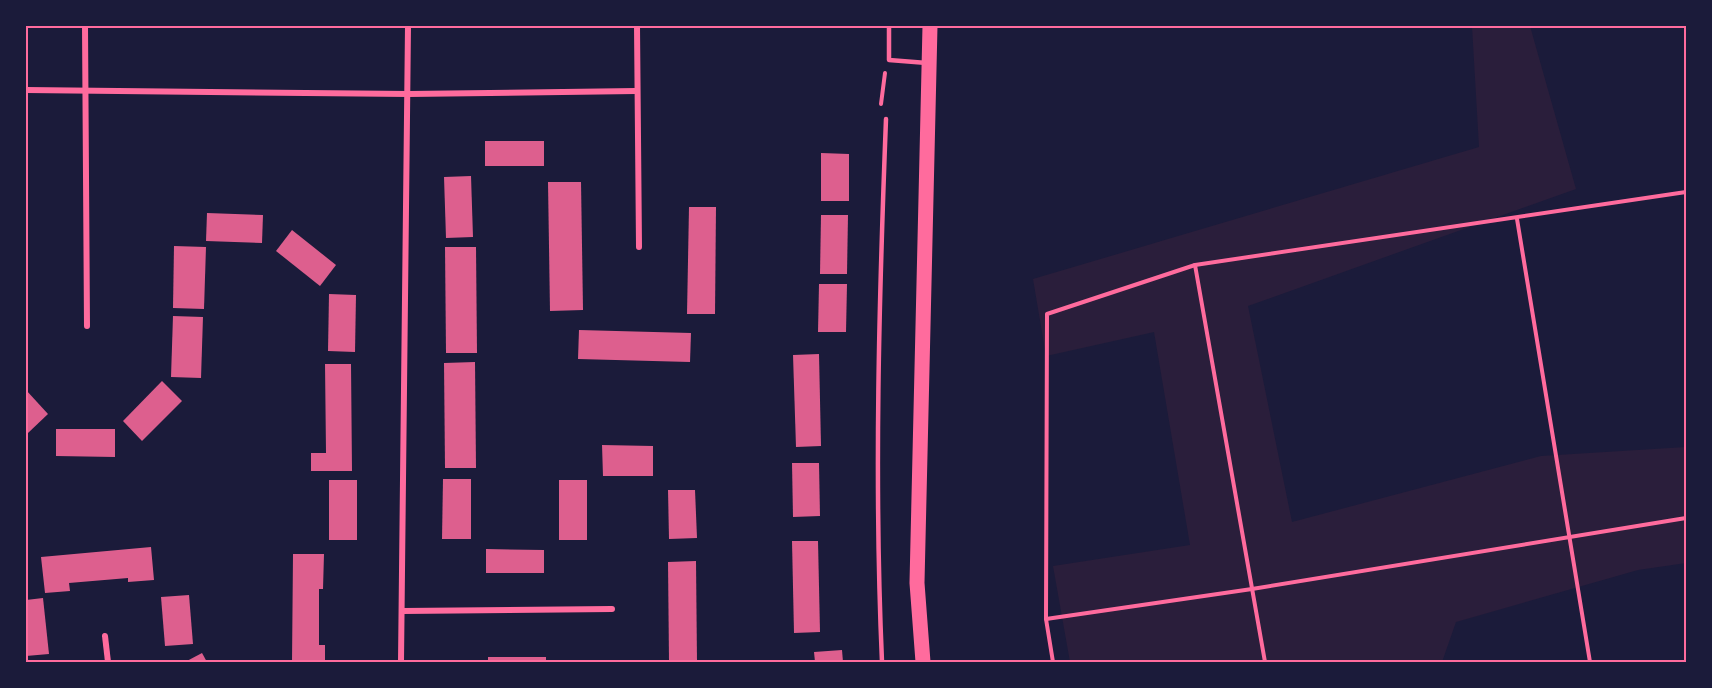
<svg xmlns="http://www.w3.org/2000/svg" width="1712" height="688" font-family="'Asap Condensed',sans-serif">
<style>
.green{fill:#2a1e3b}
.building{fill:#dd5f8e}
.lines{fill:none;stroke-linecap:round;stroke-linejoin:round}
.path{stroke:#ff6b9d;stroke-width:4}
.service{stroke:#ff6b9d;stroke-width:4.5}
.minor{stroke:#ff6b9d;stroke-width:6}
.primary{stroke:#ff6b9d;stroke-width:15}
.neatline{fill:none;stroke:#ff6b9d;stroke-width:2}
</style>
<rect width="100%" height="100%" fill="#1b1b3a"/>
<!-- green -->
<path class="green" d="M1472,26H1530L1576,189L1248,306L1292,522L1541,456L1686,447V563L1638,570L1456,622L1442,662H1070L1053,566L1190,545L1154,332L1046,356L1033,279L1479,147Z"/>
<!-- building -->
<g class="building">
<rect x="485" y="141" width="59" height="25"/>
<path d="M821,153L849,154V201H821Z"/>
<path d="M471,176L473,237L446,238L444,177Z"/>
<path d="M548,182H581L583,310L550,311Z"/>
<path d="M689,207H716L715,314H687Z"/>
<path d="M207,213L263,215L262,243L206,241Z"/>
<path d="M821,215H848L847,274H820Z"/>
<path d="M292,230L336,265L320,286L276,251Z"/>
<path d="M174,246L206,247L204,309L173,308Z"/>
<path d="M445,247H476L477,353H446Z"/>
<path d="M819,284H847L846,332H818Z"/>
<path d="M329,294L356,295L355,352L328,351Z"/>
<path d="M173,316L203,317L201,378L171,377Z"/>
<path d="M579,330L691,333L690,362L578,359Z"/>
<path d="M819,354L821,446L796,447L793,355Z"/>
<path d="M475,362L476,468H445L444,363Z"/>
<path d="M325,364H351L352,471H311V453H326Z"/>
<path d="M162,381L182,401L142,441L123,421Z"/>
<path d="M26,390L48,414L28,433L26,431Z"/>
<path d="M56,429H115V457L56,456Z"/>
<path d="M602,445L653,446V476H603Z"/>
<path d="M792,463H819L820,516L793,517Z"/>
<path d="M443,479H471V539H442Z"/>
<rect x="329" y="480" width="28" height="60"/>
<rect x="559" y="480" width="28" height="60"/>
<path d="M668,490H695L697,538L669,539Z"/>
<path d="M792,541H818L820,632L794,633Z"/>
<path d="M151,547L154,580L128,582V578L69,583L70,591L45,593L41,557Z"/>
<path d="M486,549L544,550V573H486Z"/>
<path d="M293,554H324L323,589H319V645H325V662H292Z"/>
<path d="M696,561L697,662H669L668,562Z"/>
<path d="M189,595L193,644L165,646L161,597Z"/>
<path d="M43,598L49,654L26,656V600Z"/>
<path d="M842,650L843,662H815L814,652Z"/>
<path d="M202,653L207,662H185Z"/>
<rect x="488" y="657" width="58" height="5"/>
</g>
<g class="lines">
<!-- path -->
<g class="path">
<path d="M881,104L885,73"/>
<path d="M1517,219L1590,662"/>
<path d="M1195,265L1265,662"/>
<path d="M1046,619L1252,589L1686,518"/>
<path d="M1053,662L1046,619L1047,314L1195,265L1686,192"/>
</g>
<!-- service -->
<g class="service">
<path d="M889,26V60L927,63"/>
<path d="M882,662C874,482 879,300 886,119"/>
</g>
<!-- minor -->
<g class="minor">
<path d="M85,26L87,326"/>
<path d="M637,26L639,247"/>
<path d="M26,90L409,94L636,91"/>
<path d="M402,611L612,609"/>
<path d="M105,636L108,662"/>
<path d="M401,662L408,26"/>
</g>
<!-- primary -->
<path class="primary" d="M923,662L917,583L930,26"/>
</g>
<!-- border -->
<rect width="1712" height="688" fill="none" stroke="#1b1b3a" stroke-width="54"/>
<rect x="27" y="27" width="1658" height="634" class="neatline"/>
</svg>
